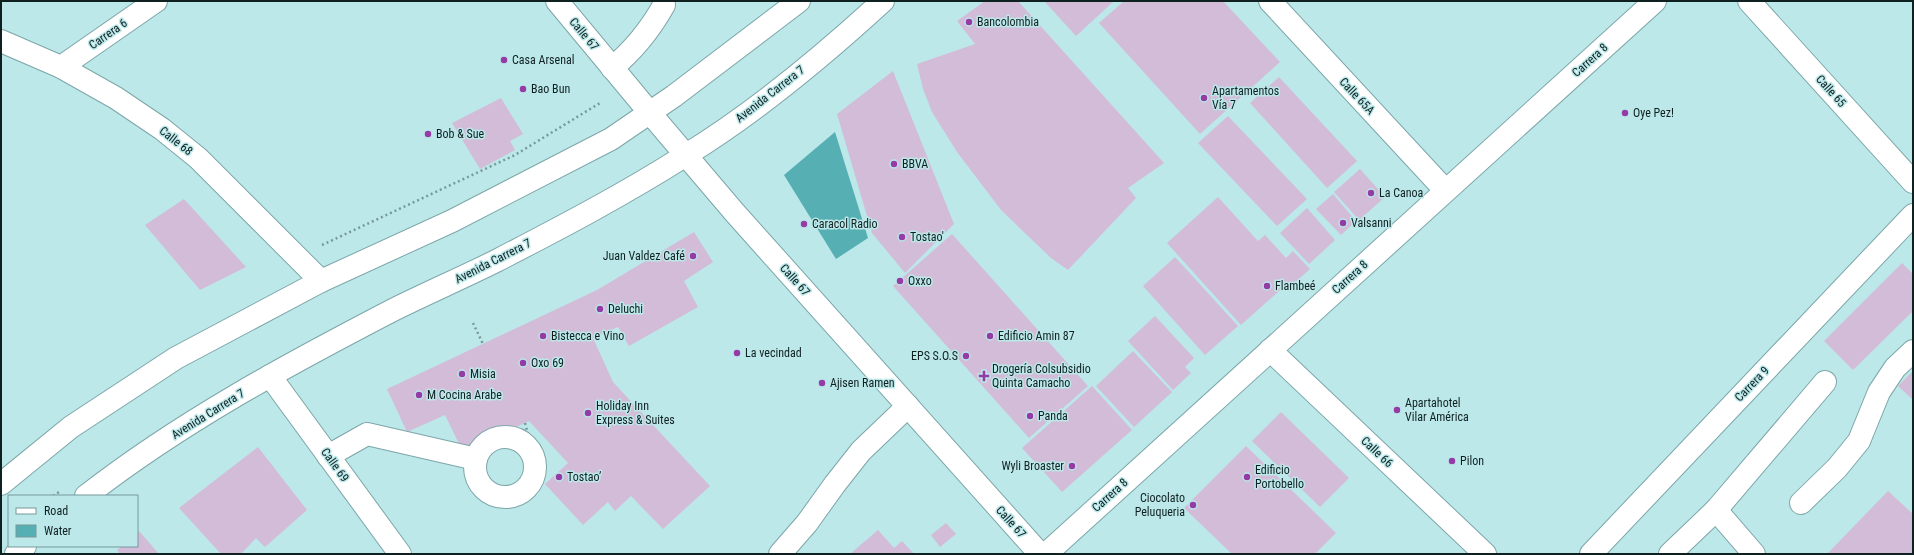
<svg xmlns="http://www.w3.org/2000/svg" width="1914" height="555" font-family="'Roboto Condensed',sans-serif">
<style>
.water{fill:#55afb3}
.building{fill:#d3bcd8}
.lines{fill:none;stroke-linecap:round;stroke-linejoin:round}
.minor-casing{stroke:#7da6a8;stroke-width:24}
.major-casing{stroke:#7da6a8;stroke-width:24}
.path{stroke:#78999b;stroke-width:2.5;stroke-dasharray:2 3;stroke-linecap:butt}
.minor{stroke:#fff;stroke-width:22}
.major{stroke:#fff;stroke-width:22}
.poi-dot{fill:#953ba6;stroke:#bce8ea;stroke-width:1.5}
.labels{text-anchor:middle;stroke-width:3;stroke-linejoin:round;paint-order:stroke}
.poi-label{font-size:12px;fill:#0f2021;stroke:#bce8ea;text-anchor:start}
.street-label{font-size:12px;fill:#0f2021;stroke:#bce8ea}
</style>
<rect width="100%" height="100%" fill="#bce8ea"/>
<!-- water -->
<path class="water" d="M835,132L868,238L836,259L784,175Z"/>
<!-- building -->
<g class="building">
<path d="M985,1H1018L1164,163L1128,188L1136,198L1068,270L1051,258L1001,210L957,152L932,112L923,89L917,64L975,44L957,21Z"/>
<path d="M1044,1H1114L1076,36Z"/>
<path d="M1124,1H1223L1280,62L1200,134L1099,23Z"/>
<path d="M893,71L954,224L905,273L872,233L837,114Z"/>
<path d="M1279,77L1357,161L1327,188L1250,103Z"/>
<path d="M501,98L523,134L510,141L515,150L480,169L452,123Z"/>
<path d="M1228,116L1307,199L1277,226L1198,143Z"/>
<path d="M1360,169L1385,197L1359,220L1334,192Z"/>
<path d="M1333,194L1356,221L1341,235L1316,209Z"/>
<path d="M1218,197L1258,241L1265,235L1286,258L1293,251L1310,269L1290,287L1287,284L1241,325L1167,243Z"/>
<path d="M184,199L246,267L200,290L145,225Z"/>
<path d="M1307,208L1335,240L1309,264L1280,233Z"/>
<path d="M694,232L713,262L684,281L698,307L629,346L618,327L593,338L613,382L710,486L663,529L631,496L615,511L608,502L583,525L545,484L568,463L529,421L463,452L445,415L407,432L387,389L597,290Z"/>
<path d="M952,234L1088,386L1029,438L893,286Z"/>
<path d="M1175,257L1238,326L1205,355L1143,286Z"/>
<path d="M1902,263L1913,274V311L1853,370L1824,341Z"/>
<path d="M1155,316L1194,358L1185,367L1191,373L1173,390L1128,341Z"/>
<path d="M1133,351L1172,392L1134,427L1096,386Z"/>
<path d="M1913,371V400L1898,386Z"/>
<path d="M1092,386L1132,430L1062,492L1022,448Z"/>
<path d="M1281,412L1349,478L1320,507L1252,441Z"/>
<path d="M1246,446L1336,533L1315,554H1232L1184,508Z"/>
<path d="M258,447L307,510L265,547L256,538L241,554H221L179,508Z"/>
<path d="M1888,491L1913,514V554H1827Z"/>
<path d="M946,523L956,534L940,547L931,535Z"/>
<path d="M878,530L894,548L902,541L914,554H850Z"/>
<path d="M139,531L159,554H120L117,550L122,546H137V533Z"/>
</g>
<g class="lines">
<!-- minor casing -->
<g class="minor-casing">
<g id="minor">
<path d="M557,1L650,113"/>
<path d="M1270,1L1445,190"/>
<path d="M1749,1L1913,182"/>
<path d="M1,41L61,67L116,98L162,129L198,158L321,281"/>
<path d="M61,67L156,1"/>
<path d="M612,68C634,50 650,30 664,5"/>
<path d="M1270,350L1485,554"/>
<path d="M270,376L400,554"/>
<circle cx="505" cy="467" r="30"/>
<path d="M328,456L367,434L476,459"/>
<path d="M1801,503L1837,468L1859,441L1879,392L1895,368L1913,351"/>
<path d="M1716,510L1825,382"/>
<path d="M780,554L807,523L835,484L861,451L908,406"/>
<path d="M1046,554L1655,1"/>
<path d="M1591,554L1913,215"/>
<path d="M1670,554L1716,510L1754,554"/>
</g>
</g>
<!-- major casing -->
<g class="major-casing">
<g id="major">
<path d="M650,113L735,213L1040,554"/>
<path d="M1,484L71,427L176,358L321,281L452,221L611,139L674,96L799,1"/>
<path d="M86,496C181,422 287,365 393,310C427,293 462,278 496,261C560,228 625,194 686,155C756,112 822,57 883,1"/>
<path d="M16,554L25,546"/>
</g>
</g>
<!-- path -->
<g class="path">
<path d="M322,245L515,155L600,103"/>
<path d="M473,323L483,344"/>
<path d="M525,423L535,460"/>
<path d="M53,496L59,492"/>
</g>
<!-- minor -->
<use href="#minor" class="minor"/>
<!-- major -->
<use href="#major" class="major"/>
</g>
<!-- markers -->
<g class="poi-dot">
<circle cx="969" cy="22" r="4"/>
<circle cx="504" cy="60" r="4"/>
<circle cx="523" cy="89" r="4"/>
<circle cx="1204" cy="98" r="4"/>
<circle cx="1625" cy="113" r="4"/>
<circle cx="428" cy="134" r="4"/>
<circle cx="894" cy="164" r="4"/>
<circle cx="1371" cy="193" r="4"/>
<circle cx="1343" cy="223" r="4"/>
<circle cx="804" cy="224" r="4"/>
<circle cx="902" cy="237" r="4"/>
<circle cx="693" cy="256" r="4"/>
<circle cx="900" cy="281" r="4"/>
<circle cx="1267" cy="286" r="4"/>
<circle cx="600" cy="309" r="4"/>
<circle cx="543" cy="336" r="4"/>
<circle cx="990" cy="336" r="4"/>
<circle cx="737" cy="353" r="4"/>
<circle cx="966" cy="356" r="4"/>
<circle cx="523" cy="363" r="4"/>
<circle cx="462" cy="374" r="4"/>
<path d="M982 370h4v4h4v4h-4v4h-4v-4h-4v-4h4z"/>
<circle cx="822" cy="383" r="4"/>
<circle cx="419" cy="395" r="4"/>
<circle cx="1397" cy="410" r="4"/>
<circle cx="588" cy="413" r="4"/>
<circle cx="1030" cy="416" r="4"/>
<circle cx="1452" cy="461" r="4"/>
<circle cx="1072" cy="466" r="4"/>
<circle cx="559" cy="477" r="4"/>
<circle cx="1247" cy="477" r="4"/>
<circle cx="1193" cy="505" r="4"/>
</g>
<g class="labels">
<!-- poi labels -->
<g class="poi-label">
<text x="977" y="26">Bancolombia</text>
<text x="512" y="64">Casa Arsenal</text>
<text x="531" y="93">Bao Bun</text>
<text x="1212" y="95">Apartamentos<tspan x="1212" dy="14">Vía 7</tspan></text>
<text x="1633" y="117">Oye Pez!</text>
<text x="436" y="138">Bob &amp; Sue</text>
<text x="902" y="168">BBVA</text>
<text x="1379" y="197">La Canoa</text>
<text x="1351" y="227">Valsanni</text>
<text x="812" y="228">Caracol Radio</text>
<text x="910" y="241">Tostao'</text>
<text x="685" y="260" text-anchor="end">Juan Valdez Café</text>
<text x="908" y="285">Oxxo</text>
<text x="1275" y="290">Flambeé</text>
<text x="608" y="313">Deluchi</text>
<text x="551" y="340">Bistecca e Vino</text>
<text x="998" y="340">Edificio Amin 87</text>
<text x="745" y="357">La vecindad</text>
<text x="958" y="360" text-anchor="end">EPS S.O.S</text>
<text x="531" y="367">Oxo 69</text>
<text x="992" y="373">Drogería Colsubsidio<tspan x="992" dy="14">Quinta Camacho</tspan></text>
<text x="470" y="378">Misia</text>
<text x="830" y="387">Ajisen Ramen</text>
<text x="427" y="399">M Cocina Arabe</text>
<text x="1405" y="407">Apartahotel<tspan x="1405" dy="14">Vilar América</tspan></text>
<text x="596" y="410">Holiday Inn<tspan x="596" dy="14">Express &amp; Suites</tspan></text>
<text x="1038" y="420">Panda</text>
<text x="1460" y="465">Pilon</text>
<text x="1064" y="470" text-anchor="end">Wyli Broaster</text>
<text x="1255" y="474">Edificio<tspan x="1255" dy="14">Portobello</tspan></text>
<text x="567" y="481">Tostao’</text>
<text x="1185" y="502" text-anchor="end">Ciocolato<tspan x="1185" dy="14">Peluqueria</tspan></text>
</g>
<!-- street labels -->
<g class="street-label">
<text transform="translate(108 34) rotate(-35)" y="4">Carrera 6</text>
<text transform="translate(584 34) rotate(50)" y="4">Calle 67</text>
<text transform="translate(1590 60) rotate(-42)" y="4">Carrera 8</text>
<text transform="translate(1831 91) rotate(48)" y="4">Calle 65</text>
<text transform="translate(770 94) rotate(-38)" y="4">Avenida Carrera 7</text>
<text transform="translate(1357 96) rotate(47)" y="4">Calle 65A</text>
<text transform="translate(176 141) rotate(38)" y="4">Calle 68</text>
<text transform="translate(493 261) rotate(-27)" y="4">Avenida Carrera 7</text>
<text transform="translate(1350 277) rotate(-42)" y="4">Carrera 8</text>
<text transform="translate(795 280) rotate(48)" y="4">Calle 67</text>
<text transform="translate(1752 384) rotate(-46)" y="4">Carrera 9</text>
<text transform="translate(208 414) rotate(-32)" y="4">Avenida Carrera 7</text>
<text transform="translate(1377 452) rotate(43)" y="4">Calle 66</text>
<text transform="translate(335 465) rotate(54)" y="4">Calle 69</text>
<text transform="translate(1110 495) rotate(-42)" y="4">Carrera 8</text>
<text transform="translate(1011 522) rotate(48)" y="4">Calle 67</text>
</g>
</g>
<!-- border -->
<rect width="1914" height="555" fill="none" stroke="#0f2021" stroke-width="4"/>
<!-- legend -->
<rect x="8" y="495" width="130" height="52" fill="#bce8ea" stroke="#77989a"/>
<rect x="16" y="508" width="20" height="6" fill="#ffffff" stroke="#77989a"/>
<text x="44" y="515" font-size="12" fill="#0f2021">Road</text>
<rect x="16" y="525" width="20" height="12" fill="#55afb3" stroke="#77989a"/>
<text x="44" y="535" font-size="12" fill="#0f2021">Water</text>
</svg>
